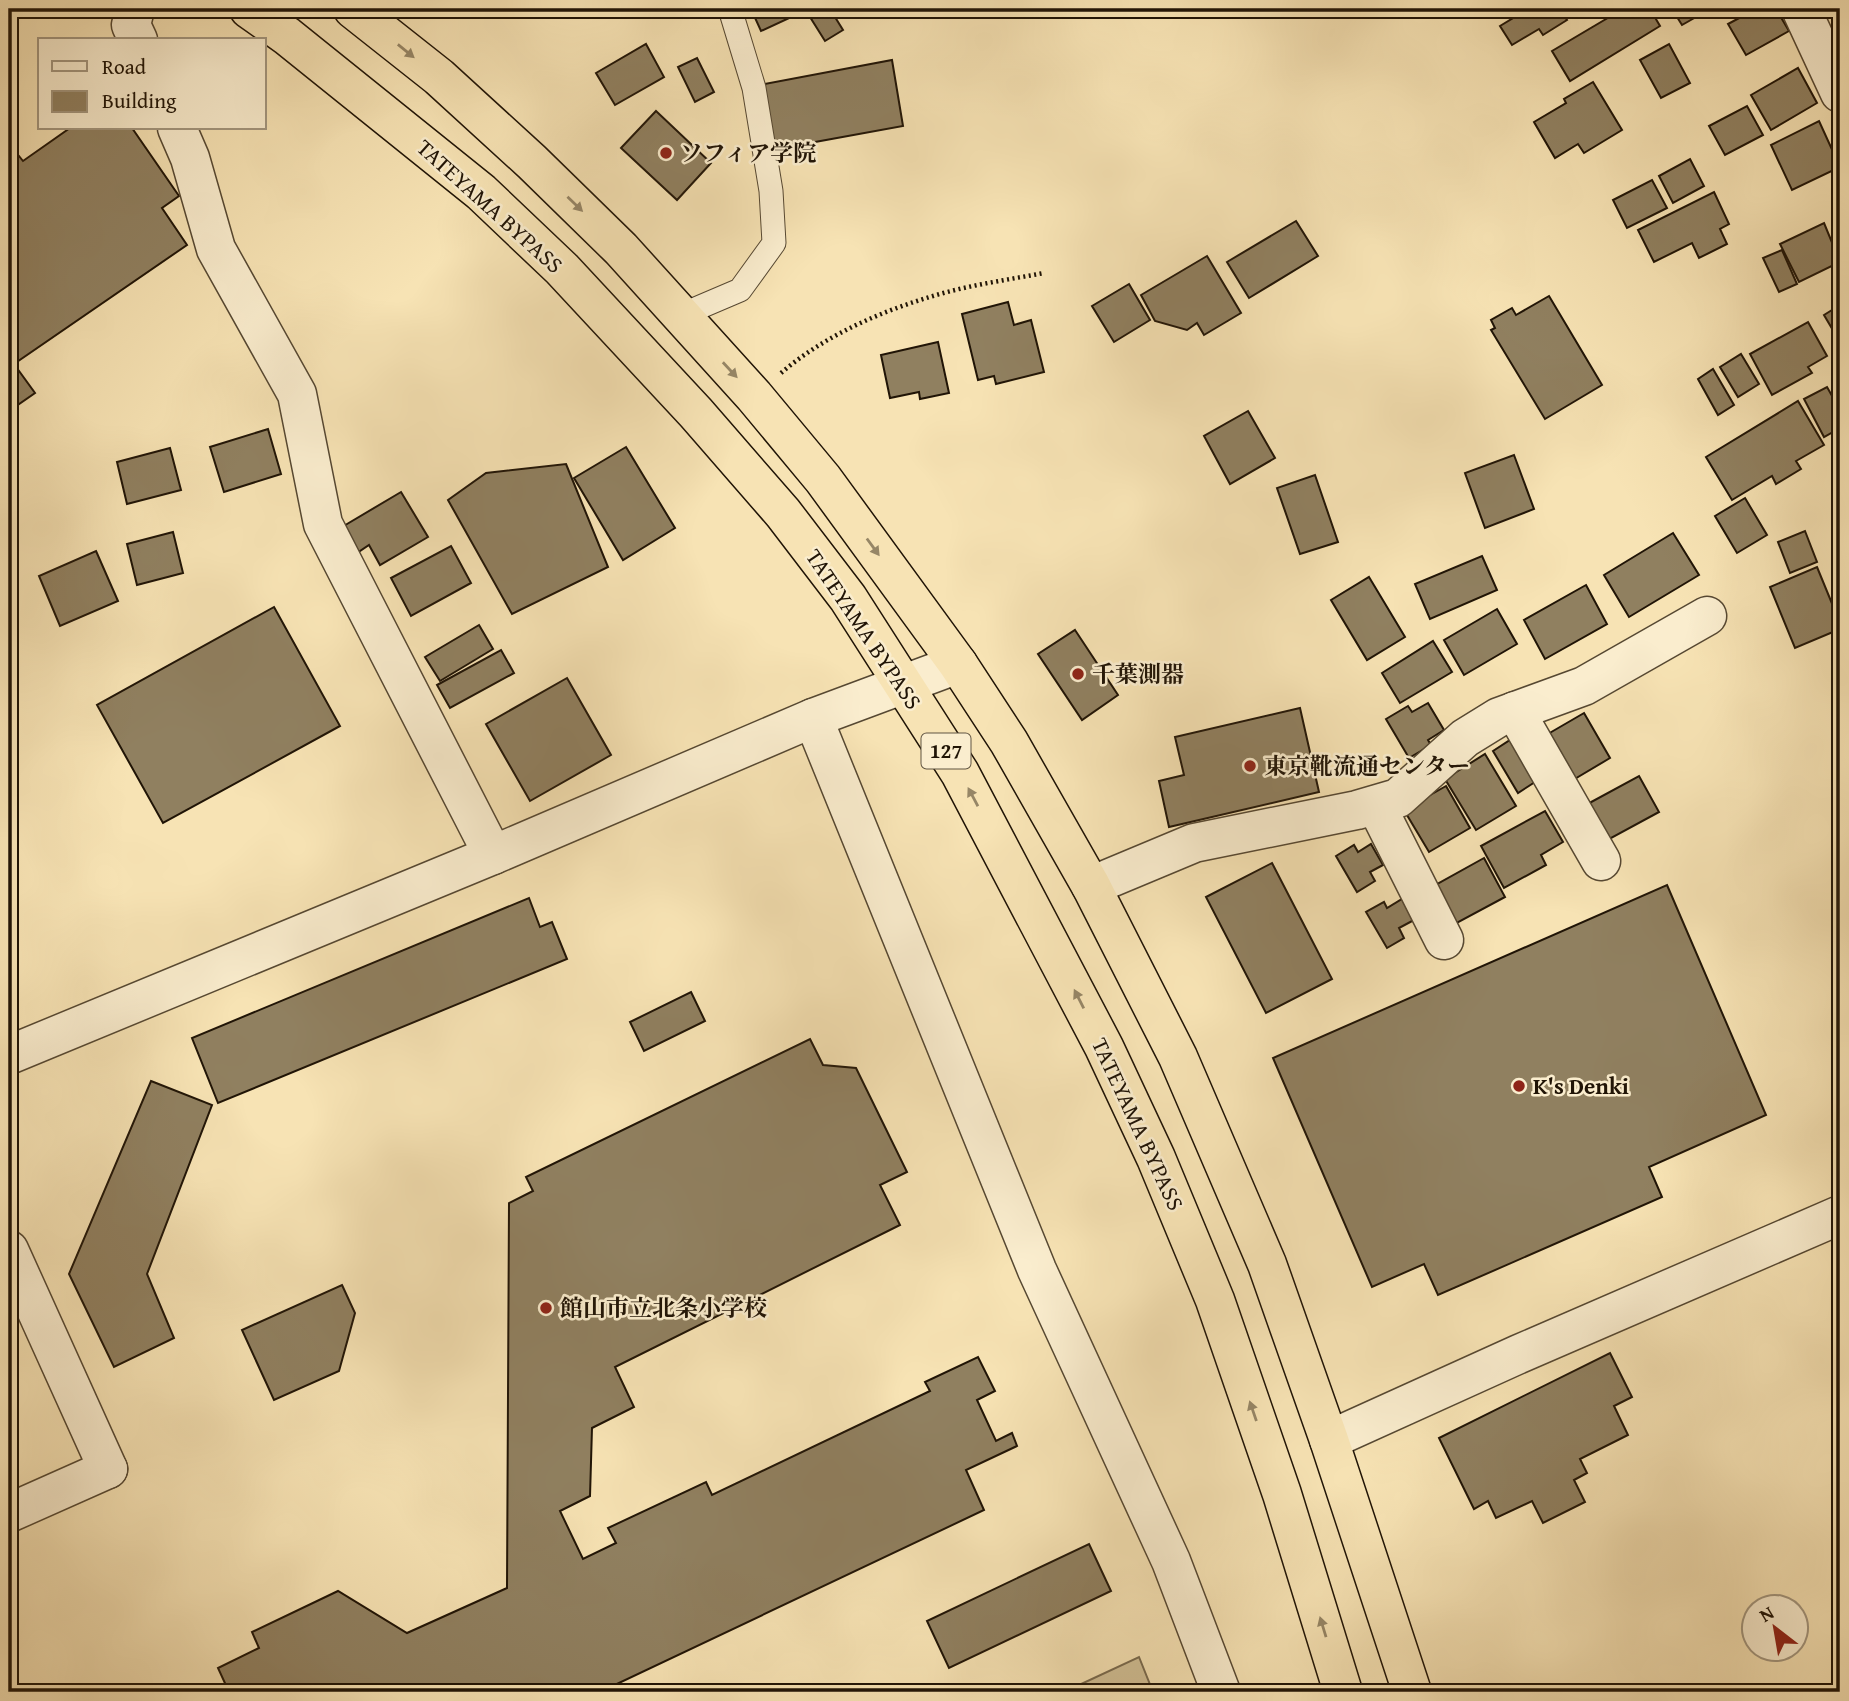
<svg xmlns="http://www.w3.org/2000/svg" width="1849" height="1701" font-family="'Gentium Book Plus','Noto Serif JP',serif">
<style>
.green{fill:#d2c096;stroke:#796a4e;stroke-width:2}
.building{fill:#908060;stroke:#201406;stroke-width:2}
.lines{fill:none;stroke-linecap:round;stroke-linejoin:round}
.service-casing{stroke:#564832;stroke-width:25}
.minor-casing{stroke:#564832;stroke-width:41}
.tertiary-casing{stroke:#564832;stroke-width:41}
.trunk-casing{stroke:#201406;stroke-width:41}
.path{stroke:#201406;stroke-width:4.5;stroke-dasharray:2 3.5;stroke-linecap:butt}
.service{stroke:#faedce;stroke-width:23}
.minor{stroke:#faedce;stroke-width:38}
.tertiary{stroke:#faedce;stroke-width:38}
.trunk{stroke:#f7e3b4;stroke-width:38}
.oneway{fill:#968666}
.poi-dot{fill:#8f2418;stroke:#faedce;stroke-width:2.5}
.labels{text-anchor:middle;stroke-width:5;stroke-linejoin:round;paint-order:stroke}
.shield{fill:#faedce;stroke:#615542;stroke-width:2}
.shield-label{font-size:21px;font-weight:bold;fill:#201406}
.poi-label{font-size:23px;font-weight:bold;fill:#201406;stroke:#faedce;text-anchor:start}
.street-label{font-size:23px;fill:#201406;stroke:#faedce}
</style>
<rect width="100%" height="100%" fill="#f7e3b4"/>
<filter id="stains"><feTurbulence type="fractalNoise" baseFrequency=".00286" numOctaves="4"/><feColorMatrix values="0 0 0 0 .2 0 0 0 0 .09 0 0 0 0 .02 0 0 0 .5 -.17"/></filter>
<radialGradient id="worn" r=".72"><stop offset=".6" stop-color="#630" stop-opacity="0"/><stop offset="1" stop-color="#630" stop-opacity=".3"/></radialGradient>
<!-- green -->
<path class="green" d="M1139,1657L1153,1692H1064Z"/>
<!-- building -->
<g class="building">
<path d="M751,9H798L800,13L761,31Z"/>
<path d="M823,9H830L843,30L825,41L810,17Z"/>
<path d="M1528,9H1560L1567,20L1543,35L1539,29L1512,45L1500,26Z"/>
<path d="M1623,9H1650L1660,26L1570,81L1552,51Z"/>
<path d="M1672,9H1710L1682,25Z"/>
<path d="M1756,9H1776L1789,31L1746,55L1728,24Z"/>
<path d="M646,44L664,77L615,105L596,73Z"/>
<path d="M1669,44L1690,83L1661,98L1640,60Z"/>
<path d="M697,58L714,92L695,102L678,67Z"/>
<path d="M892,60L903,126L771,150L759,85Z"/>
<path d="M1798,68L1817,103L1771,130L1751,95Z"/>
<path d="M1593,82L1622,130L1584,153L1578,144L1555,158L1534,122L1566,103L1564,99Z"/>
<path d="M1747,106L1763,135L1725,155L1709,126Z"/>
<path d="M656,111L711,163L677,200L621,148Z"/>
<path d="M1819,121L1840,167L1792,190L1771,145Z"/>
<path d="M70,128H132L179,196L162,208L187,245L14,364L35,393L9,411V163L19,156L23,161Z"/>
<path d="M1690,159L1704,186L1673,203L1659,176Z"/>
<path d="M1652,180L1667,208L1627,228L1613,200Z"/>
<path d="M1714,192L1729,224L1720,229L1727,244L1699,258L1692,243L1654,262L1638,230Z"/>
<path d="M1296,221L1318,256L1249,298L1227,262Z"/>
<path d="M1824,223L1840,262L1799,282L1780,244Z"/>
<path d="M1782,250L1797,284L1779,292L1763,258Z"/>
<path d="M1207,256L1241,313L1204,335L1197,323L1187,330L1155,321L1141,295Z"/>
<path d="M1129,284L1150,320L1114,342L1092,306Z"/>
<path d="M1549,296L1602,385L1545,419L1491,330L1495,328L1491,320L1512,308L1516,315Z"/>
<path d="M1008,302L1014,325L1031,320L1044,372L996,384L994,376L978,380L962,314Z"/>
<path d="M1840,305V342L1824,315Z"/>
<path d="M1808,322L1827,356L1808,367L1812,373L1772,395L1750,354Z"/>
<path d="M938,342L949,393L920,399L919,392L890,398L881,355Z"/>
<path d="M1741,354L1759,384L1738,397L1720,367Z"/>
<path d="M1713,369L1734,405L1718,415L1698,379Z"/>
<path d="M1827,387L1840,410V428L1824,437L1804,399Z"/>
<path d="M1798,401L1824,445L1796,461L1801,469L1776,484L1772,476L1732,500L1706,457Z"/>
<path d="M1248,411L1275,458L1230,484L1204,436Z"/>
<path d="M268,429L281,474L224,492L210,447Z"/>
<path d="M626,447L675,528L623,560L574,478Z"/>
<path d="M170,448L181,490L127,504L117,462Z"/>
<path d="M1514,455L1534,509L1485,528L1465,473Z"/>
<path d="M566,464L608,567L512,614L448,500L486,473Z"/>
<path d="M1315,475L1338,542L1300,554L1277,488Z"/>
<path d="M401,492L428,537L380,565L369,545L357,553L342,527Z"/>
<path d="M1745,498L1767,535L1737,553L1715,516Z"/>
<path d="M1805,531L1817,562L1790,573L1778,542Z"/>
<path d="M173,532L183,573L137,585L127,544Z"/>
<path d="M1673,533L1699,575L1629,617L1604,575Z"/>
<path d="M451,546L471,583L411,616L391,578Z"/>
<path d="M96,551L118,601L60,626L39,576Z"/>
<path d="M1482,556L1497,590L1430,619L1415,584Z"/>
<path d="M1817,567L1840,623V629L1795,648L1770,587Z"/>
<path d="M1369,577L1405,637L1367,660L1331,600Z"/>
<path d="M1586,585L1607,624L1545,659L1524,620Z"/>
<path d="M274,607L340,726L163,823L97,705Z"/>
<path d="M1497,609L1517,644L1464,675L1444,640Z"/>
<path d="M479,625L493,649L440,681L425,657Z"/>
<path d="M1075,630L1118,695L1082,720L1038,654Z"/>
<path d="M1433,641L1452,672L1400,703L1382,673Z"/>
<path d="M501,650L514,673L450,708L437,685Z"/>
<path d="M567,678L611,755L530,801L486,724Z"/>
<path d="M1428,703L1444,730L1428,740L1431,745L1409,758L1386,719L1408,706L1412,712Z"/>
<path d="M1300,708L1319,792L1169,827L1159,781L1184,775L1175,737Z"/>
<path d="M1584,713L1610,758L1568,783L1541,738Z"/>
<path d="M1510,740L1535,782L1518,793L1493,751Z"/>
<path d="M1485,754L1516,806L1476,830L1445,779Z"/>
<path d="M1639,776L1659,812L1602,843L1582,807Z"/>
<path d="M1446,786L1470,828L1429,852L1404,810Z"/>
<path d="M1545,811L1563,842L1541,855L1546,865L1504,888L1481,846Z"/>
<path d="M1371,844L1383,865L1370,872L1375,881L1357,892L1336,856L1354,845L1358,852Z"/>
<path d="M1484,858L1505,897L1453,925L1432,887Z"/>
<path d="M1272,863L1332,979L1266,1013L1206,897Z"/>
<path d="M1667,885L1766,1115L1649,1167L1662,1197L1438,1295L1424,1264L1372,1287L1273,1058Z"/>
<path d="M529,898L540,927L552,922L567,959L218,1103L192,1038Z"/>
<path d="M1402,899L1414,920L1399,928L1404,938L1387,948L1366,912L1384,902L1387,908Z"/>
<path d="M691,992L705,1021L644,1051L630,1022Z"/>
<path d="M810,1039L823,1065L856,1068L907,1172L880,1185L900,1225L615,1367L634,1407L592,1428L590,1496L560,1511L583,1559L616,1543L608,1528L706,1482L712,1495L930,1391L925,1382L978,1357L995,1391L977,1400L996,1441L1012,1433L1017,1446L966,1470L984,1510L600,1692H229L218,1668L259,1648L252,1632L338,1591L407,1633L507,1588L509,1203L533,1191L526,1177Z"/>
<path d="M151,1081L212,1105L147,1274L174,1338L114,1367L69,1274Z"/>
<path d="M1840,1237V1259L1832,1241Z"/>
<path d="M342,1285L355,1313L339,1371L274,1400L242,1330Z"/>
<path d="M1610,1353L1632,1397L1614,1406L1628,1435L1580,1459L1587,1473L1574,1480L1585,1502L1543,1523L1532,1501L1496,1518L1488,1501L1474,1509L1439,1438Z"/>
<path d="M1089,1544L1111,1591L949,1668L927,1621Z"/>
</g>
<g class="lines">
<!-- service casing -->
<g class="service-casing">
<path id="service" d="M679,316L740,290L774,243L771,191L754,88L730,9"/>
</g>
<!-- minor casing -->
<g class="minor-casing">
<g id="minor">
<path d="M135,9L131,25L138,40"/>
<path d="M1801,9L1840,93"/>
<path d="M177,128L190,158L216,249L297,394L323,524L493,855"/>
<path d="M1515,711L1601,861"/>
<path d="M813,718L1037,1270L1171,1561L1221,1692"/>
<path d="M1376,805L1444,940"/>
<path d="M1091,886L1194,843L1357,810L1398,798L1465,738L1499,717L1584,686L1707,616"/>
<path d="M9,1250L108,1469"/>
<path d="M1329,1440L1519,1354L1840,1215"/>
</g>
</g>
<!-- tertiary casing -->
<g class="tertiary-casing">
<g id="tertiary">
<path d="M9,1055L493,855L813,718L958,664"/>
<path d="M9,1513L108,1469"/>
</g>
</g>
<!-- trunk casing -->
<g class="trunk-casing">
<g id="trunk">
<path d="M249,9L287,36L481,192L562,269L696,413L783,513L848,598L960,773L1104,1047L1156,1158L1215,1300L1282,1494L1343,1692"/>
<path d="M353,9L439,77L532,162L621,249L754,396L823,479L958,664L1009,742L1091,886L1178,1057L1267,1264L1329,1440L1412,1692"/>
</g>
</g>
<!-- path -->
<path class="path" d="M781,373C824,336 879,312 933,296C969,285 1007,280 1044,273"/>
<!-- service -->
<use href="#service" class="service"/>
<!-- minor -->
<use href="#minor" class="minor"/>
<!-- tertiary -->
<use href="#tertiary" class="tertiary"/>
<!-- trunk -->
<use href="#trunk" class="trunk"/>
</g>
<!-- one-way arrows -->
<defs><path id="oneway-solid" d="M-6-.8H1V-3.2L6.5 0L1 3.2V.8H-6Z" transform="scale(1.75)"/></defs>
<g class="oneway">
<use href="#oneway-solid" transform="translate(406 51) rotate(39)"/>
<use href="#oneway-solid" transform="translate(575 204) rotate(44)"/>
<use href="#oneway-solid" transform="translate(730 370) rotate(47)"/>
<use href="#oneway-solid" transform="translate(873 547) rotate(54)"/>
<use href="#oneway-solid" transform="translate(973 797) rotate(-118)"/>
<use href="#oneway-solid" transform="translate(1079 999) rotate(-117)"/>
<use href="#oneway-solid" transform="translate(1253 1411) rotate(-109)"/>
<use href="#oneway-solid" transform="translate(1323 1627) rotate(-107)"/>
</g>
<!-- markers -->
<g class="poi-dot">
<circle cx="666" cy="153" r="7"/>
<circle cx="1078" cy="674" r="7"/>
<circle cx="1250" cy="766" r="7"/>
<circle cx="1519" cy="1086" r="7"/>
<circle cx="546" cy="1308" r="7"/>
</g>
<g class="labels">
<!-- shield labels -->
<rect class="shield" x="921.5" y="733.5" width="49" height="35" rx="5"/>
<g class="shield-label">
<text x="946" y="758">127</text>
</g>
<!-- poi labels -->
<g class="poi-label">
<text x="680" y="161">ソフィア学院</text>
<text x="1092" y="682">千葉測器</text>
<text x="1264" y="774">東京靴流通センター</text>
<text x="1533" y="1094">K's Denki</text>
<text x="560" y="1316">館山市立北条小学校</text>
</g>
<!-- street labels -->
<g class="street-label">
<text transform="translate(490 206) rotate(42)" y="8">TATEYAMA BYPASS</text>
<text transform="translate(864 629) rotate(56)" y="8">TATEYAMA BYPASS</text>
<text transform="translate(1138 1124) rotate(65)" y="8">TATEYAMA BYPASS</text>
</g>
</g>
<!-- margin -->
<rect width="1849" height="1701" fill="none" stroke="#f7e3b4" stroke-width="35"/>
<rect x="10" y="10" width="1828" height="1680" fill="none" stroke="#201406" stroke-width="3.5"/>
<rect x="18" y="18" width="1814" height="1666" fill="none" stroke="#201406" stroke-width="2"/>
<!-- legend -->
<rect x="38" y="38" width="228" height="91" fill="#faedce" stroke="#a3967e" stroke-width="2"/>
<rect x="52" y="61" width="35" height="10" fill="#faedce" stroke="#a3967e" stroke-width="2"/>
<text x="102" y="74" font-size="21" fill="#201406">Road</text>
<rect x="52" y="91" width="35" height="21" fill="#908060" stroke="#a3967e" stroke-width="2"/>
<text x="102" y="108" font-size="21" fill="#201406">Building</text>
<!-- north arrow -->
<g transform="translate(1775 1628) rotate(329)"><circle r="33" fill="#faedce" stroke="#a3967e" stroke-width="2"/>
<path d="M0-5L12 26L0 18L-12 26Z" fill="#8f2418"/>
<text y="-10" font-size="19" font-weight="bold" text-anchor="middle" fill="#201406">N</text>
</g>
<rect width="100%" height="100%" filter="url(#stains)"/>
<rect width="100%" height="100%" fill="url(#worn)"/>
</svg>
